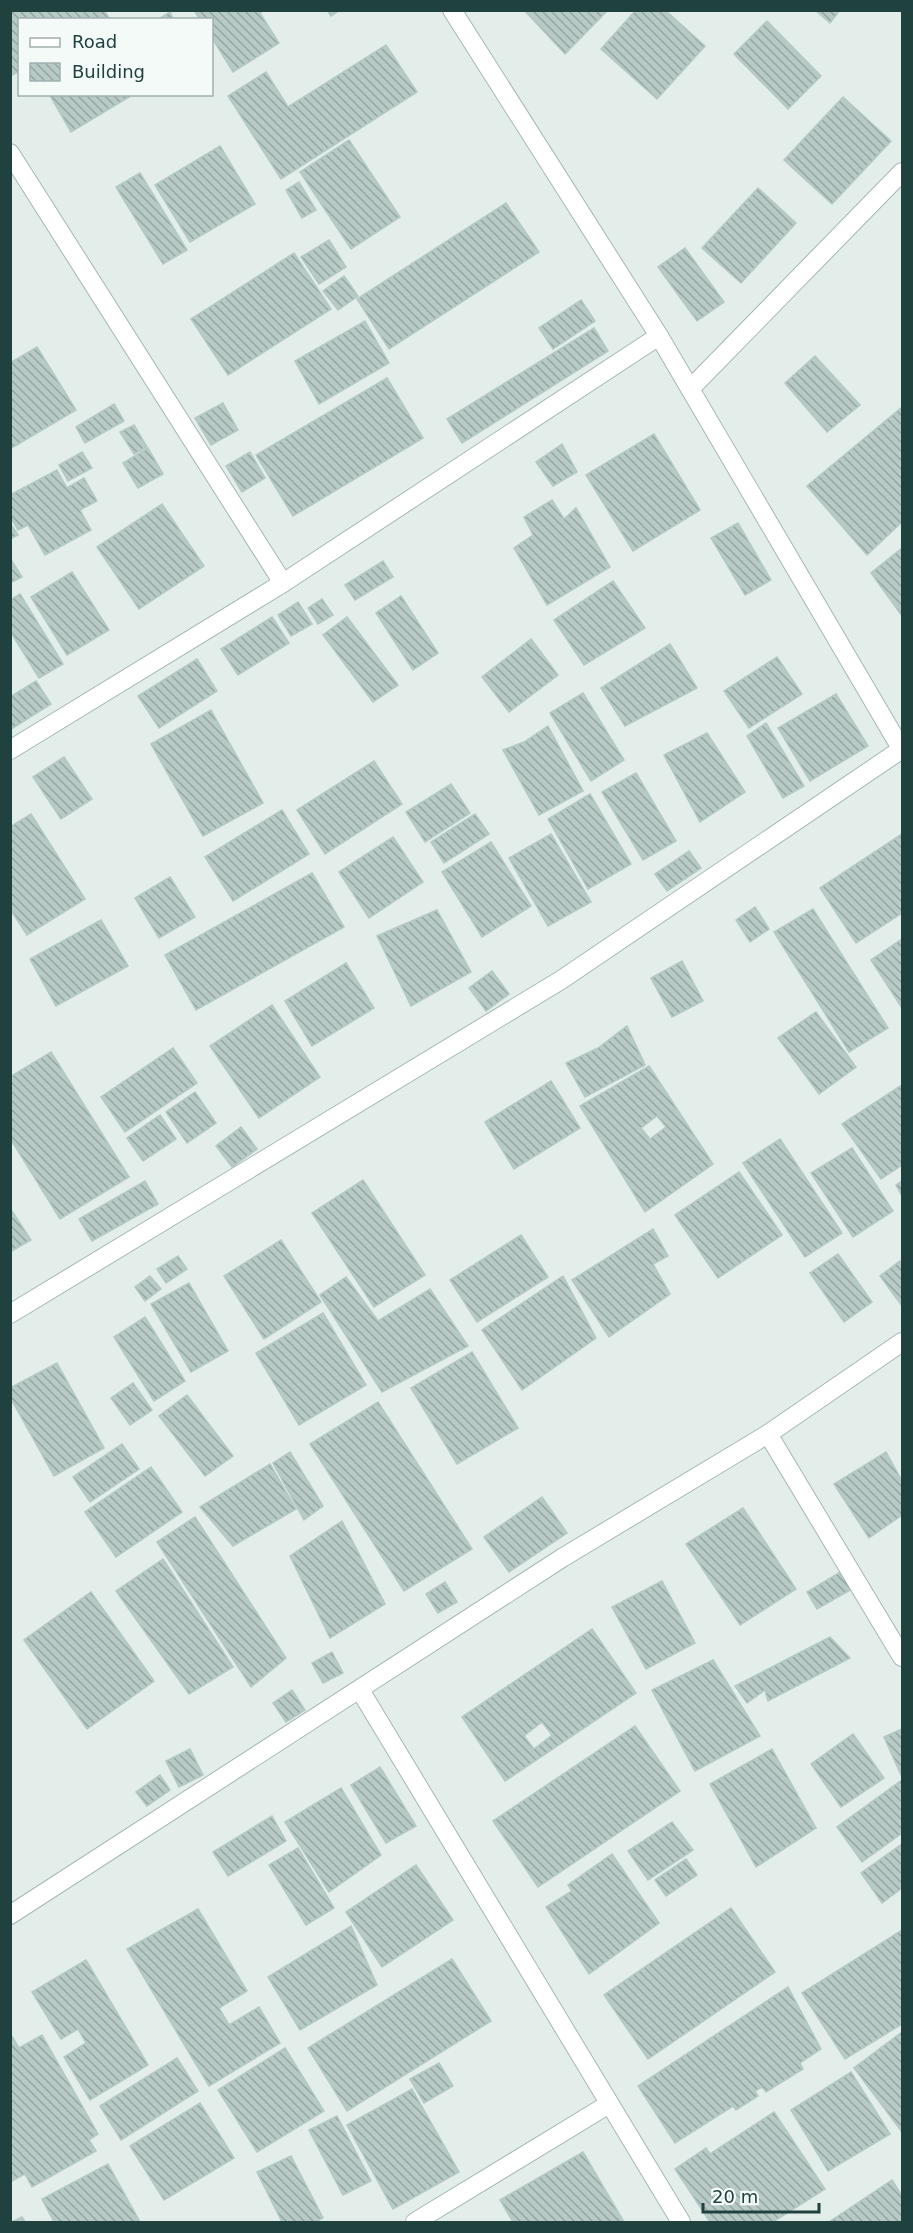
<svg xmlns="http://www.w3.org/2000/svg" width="913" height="2233" font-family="'DejaVu Sans',sans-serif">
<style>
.building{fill:url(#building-back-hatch);stroke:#b4c9c4;stroke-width:1.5;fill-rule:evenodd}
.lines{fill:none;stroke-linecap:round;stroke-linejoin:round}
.street-casing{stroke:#a5b7b4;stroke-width:20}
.street{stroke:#fff;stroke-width:18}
</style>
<defs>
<pattern id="building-back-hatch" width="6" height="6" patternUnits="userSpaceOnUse" patternTransform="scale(1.5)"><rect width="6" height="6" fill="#b8cac5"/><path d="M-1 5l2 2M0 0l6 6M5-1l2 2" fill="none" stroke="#95a6a1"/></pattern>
</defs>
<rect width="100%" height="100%" fill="#e3eeeb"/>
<!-- building -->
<g class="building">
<path d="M10,10H104L109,18L20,20V71L10,76Z"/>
<path d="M194,10H264L260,13L279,43L233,72L212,38V20H200Z"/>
<path d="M327,10H340L331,16Z"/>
<path d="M524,10H608L565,54Z"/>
<path d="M636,10H665L705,46L657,99L601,49Z"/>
<path d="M815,10H840L830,23Z"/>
<path d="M170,12L174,20H157Z"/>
<path d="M767,21L821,76L788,109L734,54Z"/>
<path d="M386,45L417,92L281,179L228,96L266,72L288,107Z"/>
<path d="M49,94H134L71,132Z"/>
<path d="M843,97L891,141L832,204L784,160Z"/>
<path d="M349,140L400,217L351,249L300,172Z"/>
<path d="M220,146L255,204L190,242L155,185Z"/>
<path d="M140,173L187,250L163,264L116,187Z"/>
<path d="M299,182L316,210L302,218L286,190Z"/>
<path d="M758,188L796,223L741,283L702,248Z"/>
<path d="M506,203L539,252L389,349L357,299Z"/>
<path d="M329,240L346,267L319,284L301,257Z"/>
<path d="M685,248L724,302L697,321L658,267Z"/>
<path d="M294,253L331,309L228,375L191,319Z"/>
<path d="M344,276L358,296L338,310L323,291Z"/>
<path d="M581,300L595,321L553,349L539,328Z"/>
<path d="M365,321L389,363L319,404L295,361Z"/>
<path d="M594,328L608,351L462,443L447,419Z"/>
<path d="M37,347L76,410L10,449V363Z"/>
<path d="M815,356L860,405L827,432L785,383Z"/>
<path d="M387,378L423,438L293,516L256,455Z"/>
<path d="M223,403L238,430L211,445L195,418Z"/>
<path d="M114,404L124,421L85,443L76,427Z"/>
<path d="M902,407V522L867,555L807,486Z"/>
<path d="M134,425L147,447L134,454L120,432Z"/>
<path d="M654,434L700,510L633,551L586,475Z"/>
<path d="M562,444L577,472L553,486L536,462Z"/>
<path d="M148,448L163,474L138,488L123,463Z"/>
<path d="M82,452L92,468L68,481L59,465Z"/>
<path d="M250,452L265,478L242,492L226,466Z"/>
<path d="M57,470L67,488L84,478L97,501L80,510L91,530L45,555L28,525L18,530L10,516V495Z"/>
<path d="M552,500L564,519L576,508L610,567L547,605L514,548L533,535L524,517Z"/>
<path d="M162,504L204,566L139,609L97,547Z"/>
<path d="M10,523L18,535L10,539Z"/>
<path d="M738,523L771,580L745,595L711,538Z"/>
<path d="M902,548V616L871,573Z"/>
<path d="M10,558L22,577L10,583Z"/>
<path d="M383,561L393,577L355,600L345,585Z"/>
<path d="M72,572L109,630L67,655L31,597Z"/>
<path d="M613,581L645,628L584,665L554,620Z"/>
<path d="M20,594L63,664L39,678L10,631V600Z"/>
<path d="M401,596L438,653L413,670L376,613Z"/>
<path d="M322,599L333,615L318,624L308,608Z"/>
<path d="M298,602L312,624L291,636L278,615Z"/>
<path d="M272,617L289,643L238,675L221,649Z"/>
<path d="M347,617L398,685L373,702L323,635Z"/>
<path d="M531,639L558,675L509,712L482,677Z"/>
<path d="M670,644L697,688L625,726L601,688Z"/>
<path d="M777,657L802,694L749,728L724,691Z"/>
<path d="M197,659L217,691L159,728L138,696Z"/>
<path d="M36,681L51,704L10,730V697Z"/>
<path d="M583,693L624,760L591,781L550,713Z"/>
<path d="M836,694L868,746L810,781L778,728Z"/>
<path d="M211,710L263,803L203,836L151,744Z"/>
<path d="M766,723L804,786L783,798L747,736Z"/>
<path d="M548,726L583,791L539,815L503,750L524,742Z"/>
<path d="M707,733L745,792L700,822L664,755Z"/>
<path d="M64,757L92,799L61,819L33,777Z"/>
<path d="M374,761L402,804L325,854L297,810Z"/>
<path d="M636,773L676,841L643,860L602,792Z"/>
<path d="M451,784L470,813L425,842L406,812Z"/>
<path d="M590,794L631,864L588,889L548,819Z"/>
<path d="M282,810L309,854L233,901L205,857Z"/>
<path d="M31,814L85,899L27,935L10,909V827Z"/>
<path d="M475,814L489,834L444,863L431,842Z"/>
<path d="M551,834L591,902L548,926L509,858Z"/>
<path d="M902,834V913L856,943L820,888Z"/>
<path d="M393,837L423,882L369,918L339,872Z"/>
<path d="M491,842L531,906L482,937L442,872Z"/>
<path d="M689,851L701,868L667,891L655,874Z"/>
<path d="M312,873L344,927L196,1010L165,955Z"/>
<path d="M170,877L195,917L159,938L135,898Z"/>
<path d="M755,907L769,929L750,942L736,920Z"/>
<path d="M813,909L888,1028L849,1052L774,932Z"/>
<path d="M437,910L471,972L411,1006L377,936Z"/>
<path d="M101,920L128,966L56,1006L30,959Z"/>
<path d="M902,939V1008L871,960Z"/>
<path d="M682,961L703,1001L672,1017L651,978Z"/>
<path d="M346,963L374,1008L312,1046L285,1001Z"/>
<path d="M492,971L509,994L486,1011L469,988Z"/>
<path d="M272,1005L320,1077L259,1118L210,1046Z"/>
<path d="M816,1012L856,1067L819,1094L778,1038Z"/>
<path d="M627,1026L645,1065L585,1097L566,1063L598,1048Z"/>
<path d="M173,1048L197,1083L125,1132L101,1097Z"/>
<path d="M51,1052L129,1177L60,1219L10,1138V1077Z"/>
<path d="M649,1066L713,1164L645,1212L580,1106ZM657,1116L666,1127L650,1139L641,1128Z"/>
<path d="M551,1081L580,1128L514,1169L485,1122Z"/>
<path d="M902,1085V1165L881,1179L842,1124Z"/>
<path d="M195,1092L216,1123L187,1143L166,1112Z"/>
<path d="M160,1115L176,1139L143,1161L127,1138Z"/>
<path d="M241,1127L257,1149L232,1167L216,1146Z"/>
<path d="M780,1139L842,1233L805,1257L743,1163Z"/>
<path d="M852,1148L893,1211L853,1237L811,1173Z"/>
<path d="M739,1172L782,1235L718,1278L675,1215Z"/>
<path d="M363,1180L425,1275L374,1307L312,1213Z"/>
<path d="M145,1181L158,1204L92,1241L79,1219Z"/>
<path d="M902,1181V1196L896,1185Z"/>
<path d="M10,1208L31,1240L10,1252Z"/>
<path d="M653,1229L668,1256L653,1264L670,1294L609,1337L572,1280Z"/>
<path d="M521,1235L548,1277L477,1322L450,1280Z"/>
<path d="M281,1240L321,1302L264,1339L224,1276Z"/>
<path d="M838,1254L872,1302L844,1322L810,1273Z"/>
<path d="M178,1256L187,1269L166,1283L157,1269Z"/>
<path d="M900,1261L902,1265V1306L880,1276Z"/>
<path d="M150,1276L161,1289L145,1301L135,1287Z"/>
<path d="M563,1276L596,1338L522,1390L482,1330Z"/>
<path d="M346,1277L378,1321L430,1289L468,1346L382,1392L320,1295Z"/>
<path d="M189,1283L228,1351L191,1372L151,1304Z"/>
<path d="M323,1313L366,1385L299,1425L256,1353Z"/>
<path d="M145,1317L185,1381L154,1401L114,1337Z"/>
<path d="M472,1352L518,1428L457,1464L411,1388Z"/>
<path d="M57,1363L104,1448L54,1476L10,1397V1388Z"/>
<path d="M133,1383L152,1410L130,1425L111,1398Z"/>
<path d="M187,1395L233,1456L205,1476L159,1416Z"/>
<path d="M378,1402L472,1549L404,1591L310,1444Z"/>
<path d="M122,1444L139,1469L90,1502L73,1477Z"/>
<path d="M290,1452L323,1506L304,1520L273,1463Z"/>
<path d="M886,1452L902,1481V1515L869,1538L834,1484Z"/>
<path d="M270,1464L296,1509L233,1546L200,1507Z"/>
<path d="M151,1467L182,1512L116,1557L85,1512Z"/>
<path d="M542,1497L567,1533L509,1572L484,1537Z"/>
<path d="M743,1508L796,1589L740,1625L686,1544Z"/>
<path d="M195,1517L286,1658L251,1687L157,1542Z"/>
<path d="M342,1521L385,1604L330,1638L290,1556Z"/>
<path d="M163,1559L233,1667L189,1694L116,1591Z"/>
<path d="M842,1571L852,1589L817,1609L807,1592Z"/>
<path d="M662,1581L695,1643L646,1669L612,1607Z"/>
<path d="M445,1582L457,1602L438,1613L426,1594Z"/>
<path d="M91,1592L154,1681L87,1729L24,1640Z"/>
<path d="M592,1629L636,1693L505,1781L462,1717ZM542,1722L552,1735L534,1749L524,1736Z"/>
<path d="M830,1637L850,1658L768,1701L765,1690L747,1703L735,1686Z"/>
<path d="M332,1652L343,1673L323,1683L312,1663Z"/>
<path d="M713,1660L760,1736L695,1771L652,1690Z"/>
<path d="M292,1690L305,1710L286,1722L273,1703Z"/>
<path d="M635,1726L680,1791L538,1887L493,1821Z"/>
<path d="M902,1729V1775H901L884,1737Z"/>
<path d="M853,1734L884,1778L841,1807L811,1764Z"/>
<path d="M190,1749L203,1775L179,1787L166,1761Z"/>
<path d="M772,1749L816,1828L756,1867L710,1784Z"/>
<path d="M380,1767L416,1826L386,1843L351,1785Z"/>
<path d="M160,1775L170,1790L147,1806L136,1792Z"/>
<path d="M902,1780V1833L862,1862L837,1827Z"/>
<path d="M341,1788L381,1855L329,1892L285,1822Z"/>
<path d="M272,1816L286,1841L228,1876L213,1852Z"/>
<path d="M672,1822L693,1850L648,1880L628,1851Z"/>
<path d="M902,1844V1888L882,1903L861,1873Z"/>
<path d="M298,1848L334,1908L306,1925L269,1865Z"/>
<path d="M612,1854L659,1923L589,1974L546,1907L572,1891L568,1885Z"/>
<path d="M686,1859L697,1875L666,1896L655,1880Z"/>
<path d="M416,1865L453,1920L382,1967L346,1912Z"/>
<path d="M731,1908L775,1972L648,2059L604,1995Z"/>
<path d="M198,1909L247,1991L219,2008L229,2025L259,2007L280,2043L209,2086L127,1949Z"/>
<path d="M351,1926L377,1985L300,2030L268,1977Z"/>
<path d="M902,1930V2024L845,2059L802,1993Z"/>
<path d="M452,1959L491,2021L347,2111L308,2048Z"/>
<path d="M86,1960L148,2065L90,2100L64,2057L86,2043L78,2029L61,2039L32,1992Z"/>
<path d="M788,1987L821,2049L800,2063L803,2069L766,2092L762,2087L755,2091L758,2096L736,2110L733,2106L675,2143L638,2086Z"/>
<path d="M902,2032V2132L854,2068Z"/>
<path d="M10,2033L19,2048L42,2035L98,2134L89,2140L96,2151L32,2187L25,2174L10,2182Z"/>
<path d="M285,2048L324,2111L257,2152L218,2090Z"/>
<path d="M177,2058L198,2091L121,2140L100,2106Z"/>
<path d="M439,2063L453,2086L424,2103L410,2079Z"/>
<path d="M851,2072L890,2134L828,2171L791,2110Z"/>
<path d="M412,2089L459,2172L393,2209L347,2125Z"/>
<path d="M200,2103L234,2158L164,2200L130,2146Z"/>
<path d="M774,2112L825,2189L773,2222H710L675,2169L706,2148L710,2154Z"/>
<path d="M337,2116L371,2181L343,2195L309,2130Z"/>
<path d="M583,2152L624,2222H513L500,2200Z"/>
<path d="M291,2156L323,2218L315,2222H282L257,2172Z"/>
<path d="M108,2164L140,2222H54L42,2199Z"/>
<path d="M892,2180L902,2196V2222H829Z"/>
<path d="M22,2217L25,2222H12Z"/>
</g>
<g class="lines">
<!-- street casing -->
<g class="street-casing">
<g id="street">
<path d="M452,10L659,336L902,750"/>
<path d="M10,153L283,583"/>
<path d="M690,389L902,172"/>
<path d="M10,750L283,583L659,336"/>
<path d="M10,1314L561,980L902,749"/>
<path d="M768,1434L902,1657"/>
<path d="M360,1690L681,2222"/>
<path d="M10,1915L562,1558L768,1434L902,1342"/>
<path d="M415,2222L609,2104"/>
</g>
</g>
<!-- street -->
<use href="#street" class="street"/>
</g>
<!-- border -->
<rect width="913" height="2233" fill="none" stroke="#20423f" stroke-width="24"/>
<!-- legend -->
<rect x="18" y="18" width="195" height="78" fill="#f4faf8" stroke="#9fb0ae" stroke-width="1.5"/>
<rect x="30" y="38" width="30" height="9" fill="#ffffff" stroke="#9fb0ae" stroke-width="1.5"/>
<text x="72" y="48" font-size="18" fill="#20423f">Road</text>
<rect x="30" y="63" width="30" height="18" fill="url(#building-back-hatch)" stroke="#9fb0ae" stroke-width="1.5"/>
<text x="72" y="78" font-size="18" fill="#20423f">Building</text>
<!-- scale -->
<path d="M703 2203v9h116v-9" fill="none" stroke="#20423f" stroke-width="3"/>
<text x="712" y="2203" font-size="18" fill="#20423f" stroke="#f4faf8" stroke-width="4.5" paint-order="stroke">20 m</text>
</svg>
